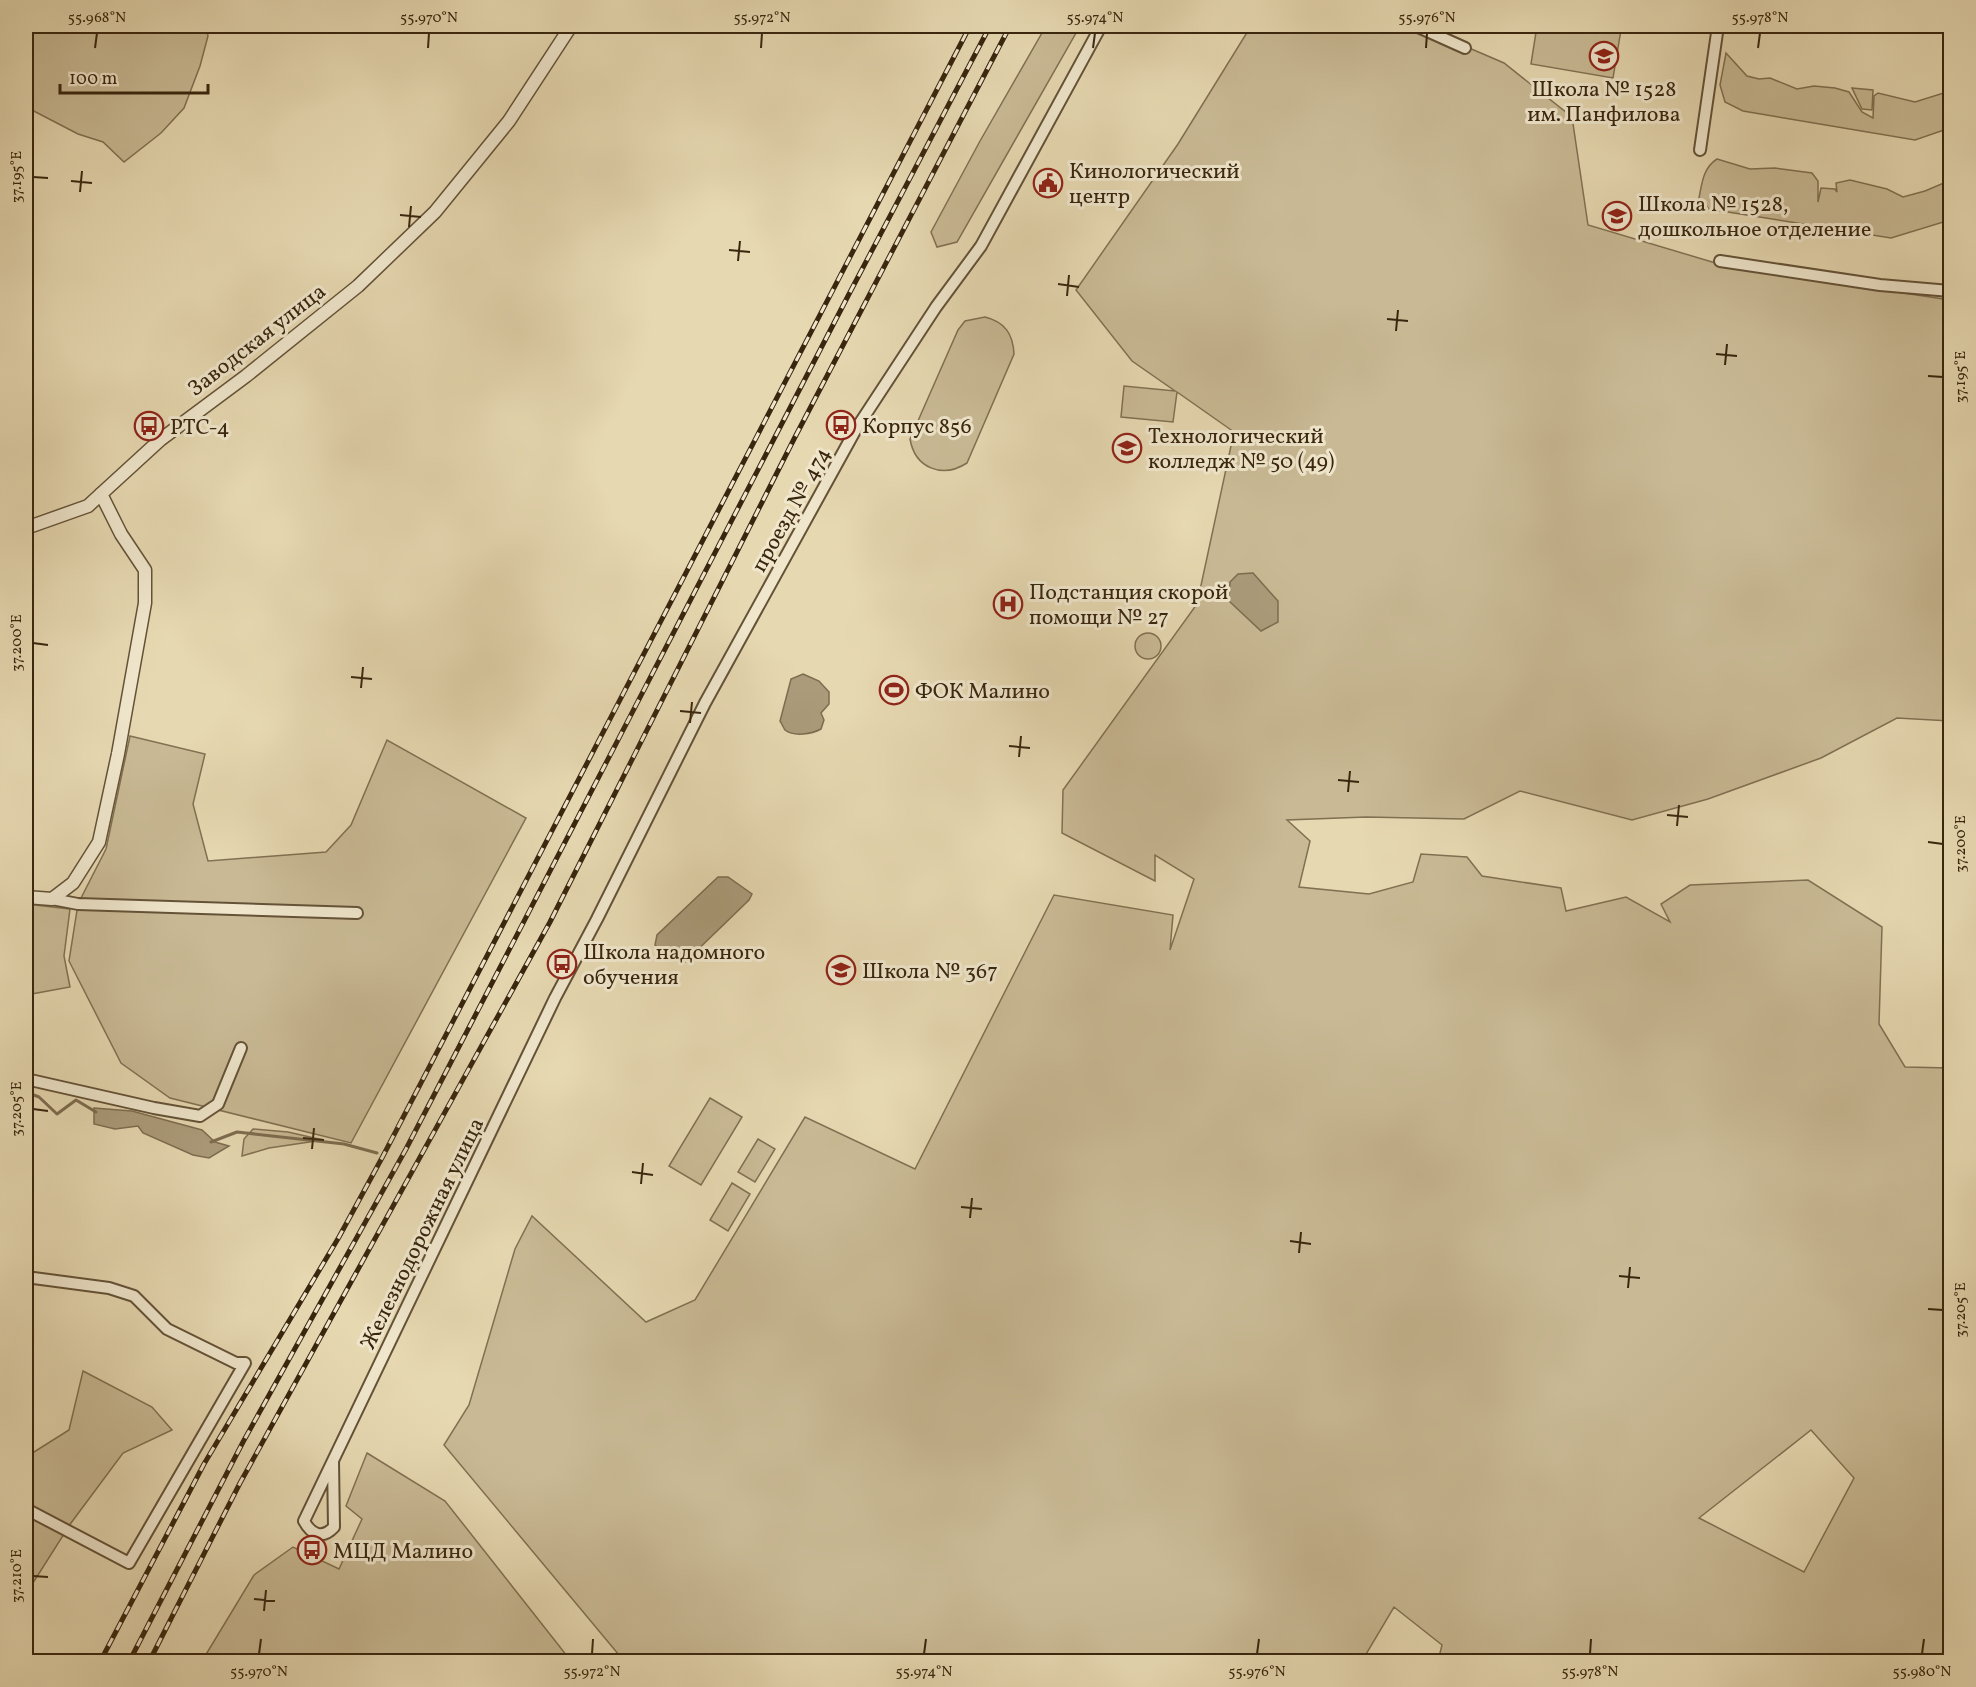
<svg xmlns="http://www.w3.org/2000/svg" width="1976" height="1687" font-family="Vollkorn,serif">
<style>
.green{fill:#c9ba95;stroke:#817052;stroke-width:1.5;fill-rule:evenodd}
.water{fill:#ab9b7a;stroke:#7d6c4f;stroke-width:1.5}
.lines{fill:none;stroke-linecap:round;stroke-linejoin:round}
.stream{stroke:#7d6c4f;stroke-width:3}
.minor-casing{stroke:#645237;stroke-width:14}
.tertiary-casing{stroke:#645237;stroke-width:15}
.minor{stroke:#efe6cc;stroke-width:10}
.tertiary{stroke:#efe6cc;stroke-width:12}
.rail-casing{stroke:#39260e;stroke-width:5}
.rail{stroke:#efe6cc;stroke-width:3;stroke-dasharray:9;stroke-linecap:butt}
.ticks{fill:none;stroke:#39260e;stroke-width:2}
.labels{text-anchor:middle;stroke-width:6;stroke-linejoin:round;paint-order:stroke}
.poi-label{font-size:22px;fill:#39260e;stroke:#efe6cc;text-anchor:start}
.street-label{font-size:22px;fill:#39260e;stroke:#efe6cc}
.neatline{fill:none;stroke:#39260e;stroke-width:2}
.ticks-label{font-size:15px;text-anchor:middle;fill:#39260e}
</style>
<rect width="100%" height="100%" fill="#e6d8b1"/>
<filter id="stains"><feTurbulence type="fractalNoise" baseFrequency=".00333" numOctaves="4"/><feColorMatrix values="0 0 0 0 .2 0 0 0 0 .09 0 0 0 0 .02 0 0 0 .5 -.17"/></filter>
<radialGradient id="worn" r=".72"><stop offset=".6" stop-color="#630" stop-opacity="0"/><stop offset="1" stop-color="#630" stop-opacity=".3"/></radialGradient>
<!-- green -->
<g class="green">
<path d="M26,26H206L208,36L200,66L184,108L161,133L124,162L103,142L78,134L26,107Z"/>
<path d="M1046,26H1080L957,242L937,247L931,232L980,141Z"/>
<path d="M1251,26H1418L1504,63L1572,117L1588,225L1729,267L1950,300V721L1897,718L1821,758L1708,799L1632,820L1520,791L1464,819L1366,817L1287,820L1310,841L1299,887L1369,894L1413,882L1421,854L1467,857L1482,876L1561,888L1566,911L1626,897L1670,922L1661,904L1690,885L1808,880L1882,927L1879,1024L1905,1067L1950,1068V1661H1438L1442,1645L1394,1607L1362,1661H624L444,1445L469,1405L515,1249L532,1216L646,1322L695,1300L805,1117L915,1169L1054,895L1173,915L1170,950L1194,879L1155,855V881L1062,833L1063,790L1197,604L1234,432L1177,392L1173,422L1121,417L1124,386L1175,391L1132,361L1076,290L1178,144ZM1811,1430L1854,1478L1804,1572L1699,1518Z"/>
<path d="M1537,26H1594L1621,30L1613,78L1531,64Z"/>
<path d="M1726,53L1747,76L1759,79L1770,78L1797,89L1814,86L1835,88L1849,92L1862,112L1873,118L1874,96L1878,93L1915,102L1950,91V128L1915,140L1743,111L1725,102L1720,85Z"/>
<path d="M1852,88L1873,90L1872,110L1862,109Z"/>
<path d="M1717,159L1750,169L1775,168L1812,173L1818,181V202L1821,188L1835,189L1837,192L1836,183L1850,180L1887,189L1903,197L1925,191L1946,182L1950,185V220L1891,238L1709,209L1699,198C1702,183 1703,168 1717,159Z"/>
<path d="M985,317C1005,322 1013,334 1014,354L967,463C942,479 915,468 910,439L958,330L965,321Z"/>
<circle cx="1148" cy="646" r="13"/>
<path d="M130,736L205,754L193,804L208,861L326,852L351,825L387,740L526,818L351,1143L170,1098L121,1063L69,961L78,904L106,849Z"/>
<path d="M26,904L70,909L64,956L70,987L26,995Z"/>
<path d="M710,1098L742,1117L701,1185L669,1166Z"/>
<path d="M253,1129L288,1132L323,1140L269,1148L242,1156L244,1139Z"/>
<path d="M758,1139L775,1149L755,1182L738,1172Z"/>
<path d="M732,1183L750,1194L728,1231L710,1220Z"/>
<path d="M83,1371L152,1407L172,1430L123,1453L71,1523L26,1594V1457L69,1430Z"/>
<path d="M367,1453L445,1501L571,1661H202L254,1575L293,1547L339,1569L362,1519L346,1506Z"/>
</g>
<!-- water -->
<g class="water">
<path d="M1253,573L1278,601V622L1261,631L1229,601L1230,582L1238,574Z"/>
<path d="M803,674L819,681L829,692V704L821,713L824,720L821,729C812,734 794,737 785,730C783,727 782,724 780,721L791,679Z"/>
<path d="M718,877H728L752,894L749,900L685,962L674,961L655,945L657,935Z"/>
<path d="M94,1108L132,1111L202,1130L215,1142L229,1146L209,1158L193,1155L143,1133L138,1126L115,1129L94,1124Z"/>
</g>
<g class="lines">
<!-- stream -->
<g class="stream">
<path d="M26,1092L39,1097L57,1114L76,1100L96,1112"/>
<path d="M211,1142L237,1132L344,1144L377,1153"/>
</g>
<!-- minor casing -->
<g class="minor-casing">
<g id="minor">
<path d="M1416,26L1465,48"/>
<path d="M1700,150L1718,26"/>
<path d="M1720,261L1880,285L1950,291"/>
<path d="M52,899L78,904L357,913"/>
<path d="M26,1079L154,1108L200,1116L218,1104L241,1048"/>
<path d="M26,1277L109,1288L134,1296L167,1329L236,1363H245L129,1563L26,1509"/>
<path d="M333,1461L334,1527C322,1540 311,1534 304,1521L555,998L597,919L705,703L856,429L936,307L981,246L1101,26"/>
</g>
</g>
<!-- tertiary casing -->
<g class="tertiary-casing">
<g id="tertiary">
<path d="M26,528L88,506L101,494"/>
<path d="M26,897L52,899L73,883L99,842L118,754L145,603V570L121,534L101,494L160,440L246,376L358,286L435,212L509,121L571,26"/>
</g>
</g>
<!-- minor -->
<use href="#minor" class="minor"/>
<!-- tertiary -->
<use href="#tertiary" class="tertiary"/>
<!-- rail casing -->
<g class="rail-casing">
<g id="rail">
<path d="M100,1662L204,1464L339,1237L383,1156L970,26"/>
<path d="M129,1662L243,1442L406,1149L848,296L990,26"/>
<path d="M149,1662L240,1483L550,922L794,439L1010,26"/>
</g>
</g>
<!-- rail -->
<use href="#rail" class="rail"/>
</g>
<!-- ticks -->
<path class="ticks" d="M95,48L97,33M428,48L429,33M761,48L762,33M1093,48L1095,33M1426,48L1427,33M1758,48L1760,33M33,177L48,178M71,181L92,183M80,192L82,171M400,215L421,217M409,227L411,206M729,250L750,252M738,261L740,241M1058,284L1079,287M1067,296L1069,275M1387,319L1408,321M1396,331L1398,310M1716,354L1737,356M1725,365L1727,344M1928,376L1943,377M33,643L48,645M351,677L372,679M361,688L363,667M680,711L701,713M690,723L692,702M1009,746L1030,748M1019,757L1021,736M1338,780L1359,782M1348,792L1350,771M1667,815L1688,817M1677,826L1679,805M1928,842L1943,844M33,1109L48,1111M303,1138L324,1140M312,1149L314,1128M632,1172L653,1175M641,1184L643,1163M961,1207L982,1209M970,1218L972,1198M1290,1241L1311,1244M1299,1253L1301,1232M1619,1276L1640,1278M1628,1288L1630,1267M1928,1309L1943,1310M33,1576L48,1577M254,1599L275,1601M264,1611L266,1590M259,1654L261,1639M592,1654L593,1639M924,1654L926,1639M1257,1654L1259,1639M1590,1654L1591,1639M1922,1654L1924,1639"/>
<!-- icons -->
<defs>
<g id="school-ring" transform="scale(1.5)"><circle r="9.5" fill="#efe6cc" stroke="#8f2418" stroke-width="1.5"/><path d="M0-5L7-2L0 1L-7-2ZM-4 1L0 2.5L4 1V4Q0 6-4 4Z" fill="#8f2418"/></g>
<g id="civic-ring" transform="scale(1.5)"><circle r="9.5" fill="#efe6cc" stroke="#8f2418" stroke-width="1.5"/><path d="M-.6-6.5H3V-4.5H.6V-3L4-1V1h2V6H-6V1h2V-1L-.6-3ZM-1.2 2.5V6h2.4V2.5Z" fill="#8f2418"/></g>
<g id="bus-ring" transform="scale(1.5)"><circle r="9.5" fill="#efe6cc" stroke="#8f2418" stroke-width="1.5"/><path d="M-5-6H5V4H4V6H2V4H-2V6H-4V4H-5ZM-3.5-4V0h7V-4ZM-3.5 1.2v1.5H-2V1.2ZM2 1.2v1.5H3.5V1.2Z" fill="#8f2418"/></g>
<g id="university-ring" transform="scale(1.5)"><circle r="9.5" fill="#efe6cc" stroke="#8f2418" stroke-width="1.5"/><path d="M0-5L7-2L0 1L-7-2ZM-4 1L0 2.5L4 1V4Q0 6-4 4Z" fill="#8f2418"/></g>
<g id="hospital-ring" transform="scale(1.5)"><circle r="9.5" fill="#efe6cc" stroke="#8f2418" stroke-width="1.5"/><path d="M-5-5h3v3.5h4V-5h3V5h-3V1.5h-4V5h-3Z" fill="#8f2418"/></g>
<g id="stadium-ring" transform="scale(1.5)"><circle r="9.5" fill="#efe6cc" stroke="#8f2418" stroke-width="1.5"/><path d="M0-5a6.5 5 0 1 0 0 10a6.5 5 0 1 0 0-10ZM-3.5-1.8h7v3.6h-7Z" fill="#8f2418"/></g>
</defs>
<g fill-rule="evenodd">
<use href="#school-ring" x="1604" y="56"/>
<use href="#civic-ring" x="1048" y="183"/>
<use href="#school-ring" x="1617" y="216"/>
<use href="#bus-ring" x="841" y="425"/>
<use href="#bus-ring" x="149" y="426"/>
<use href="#university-ring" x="1127" y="448"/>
<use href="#hospital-ring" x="1008" y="604"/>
<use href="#stadium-ring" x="894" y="690"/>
<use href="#bus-ring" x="562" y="964"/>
<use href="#school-ring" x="841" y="970"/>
<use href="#bus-ring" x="312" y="1550"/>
</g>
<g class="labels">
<!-- poi labels -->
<g class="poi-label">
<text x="1604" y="96" text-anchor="middle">Школа № 1528<tspan x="1604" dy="25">им. Панфилова</tspan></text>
<text x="1069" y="178">Кинологический<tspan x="1069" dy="25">центр</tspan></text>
<text x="1638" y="211">Школа № 1528,<tspan x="1638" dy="25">дошкольное отделение</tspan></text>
<text x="862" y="433">Корпус 856</text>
<text x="170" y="434">РТС-4</text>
<text x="1148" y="443">Технологический<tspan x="1148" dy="25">колледж № 50 (49)</tspan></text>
<text x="1029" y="599">Подстанция скорой<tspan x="1029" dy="25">помощи № 27</tspan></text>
<text x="915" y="698">ФОК Малино</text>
<text x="583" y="959">Школа надомного<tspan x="583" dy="25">обучения</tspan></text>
<text x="862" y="978">Школа № 367</text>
<text x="333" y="1558">МЦД Малино</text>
</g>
<!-- street labels -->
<g class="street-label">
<text transform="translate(256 339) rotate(-38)" y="8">Заводская улица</text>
<text transform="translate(790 509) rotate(-61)" y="8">проезд № 474</text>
<text transform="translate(421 1233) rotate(-64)" y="8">Железнодорожная улица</text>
</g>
</g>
<!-- margin -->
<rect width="1976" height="1687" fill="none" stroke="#e6d8b1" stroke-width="66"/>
<!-- scale -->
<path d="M60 84v9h148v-9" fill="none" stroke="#39260e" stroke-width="3"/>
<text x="69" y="84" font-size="18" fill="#39260e" stroke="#efe6cc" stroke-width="4.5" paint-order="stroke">100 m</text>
<rect x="33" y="33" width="1910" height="1621" class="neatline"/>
<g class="ticks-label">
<text x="97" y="22">55.968°N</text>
<text x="429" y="22">55.970°N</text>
<text x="762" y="22">55.972°N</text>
<text x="1095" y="22">55.974°N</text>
<text x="1427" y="22">55.976°N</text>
<text x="1760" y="22">55.978°N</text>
<text transform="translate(16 177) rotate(-90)" y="5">37.195°E</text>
<text transform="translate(1960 377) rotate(-90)" y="5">37.195°E</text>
<text transform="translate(16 643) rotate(-90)" y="5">37.200°E</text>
<text transform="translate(1960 844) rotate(-90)" y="5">37.200°E</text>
<text transform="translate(16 1109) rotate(-90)" y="5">37.205°E</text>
<text transform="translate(1960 1310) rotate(-90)" y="5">37.205°E</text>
<text transform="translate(16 1576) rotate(-90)" y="5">37.210°E</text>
<text x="259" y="1676">55.970°N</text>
<text x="592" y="1676">55.972°N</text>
<text x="924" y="1676">55.974°N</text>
<text x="1257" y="1676">55.976°N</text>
<text x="1590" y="1676">55.978°N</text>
<text x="1922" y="1676">55.980°N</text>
</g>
<rect width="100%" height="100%" filter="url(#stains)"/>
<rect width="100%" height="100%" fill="url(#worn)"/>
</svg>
